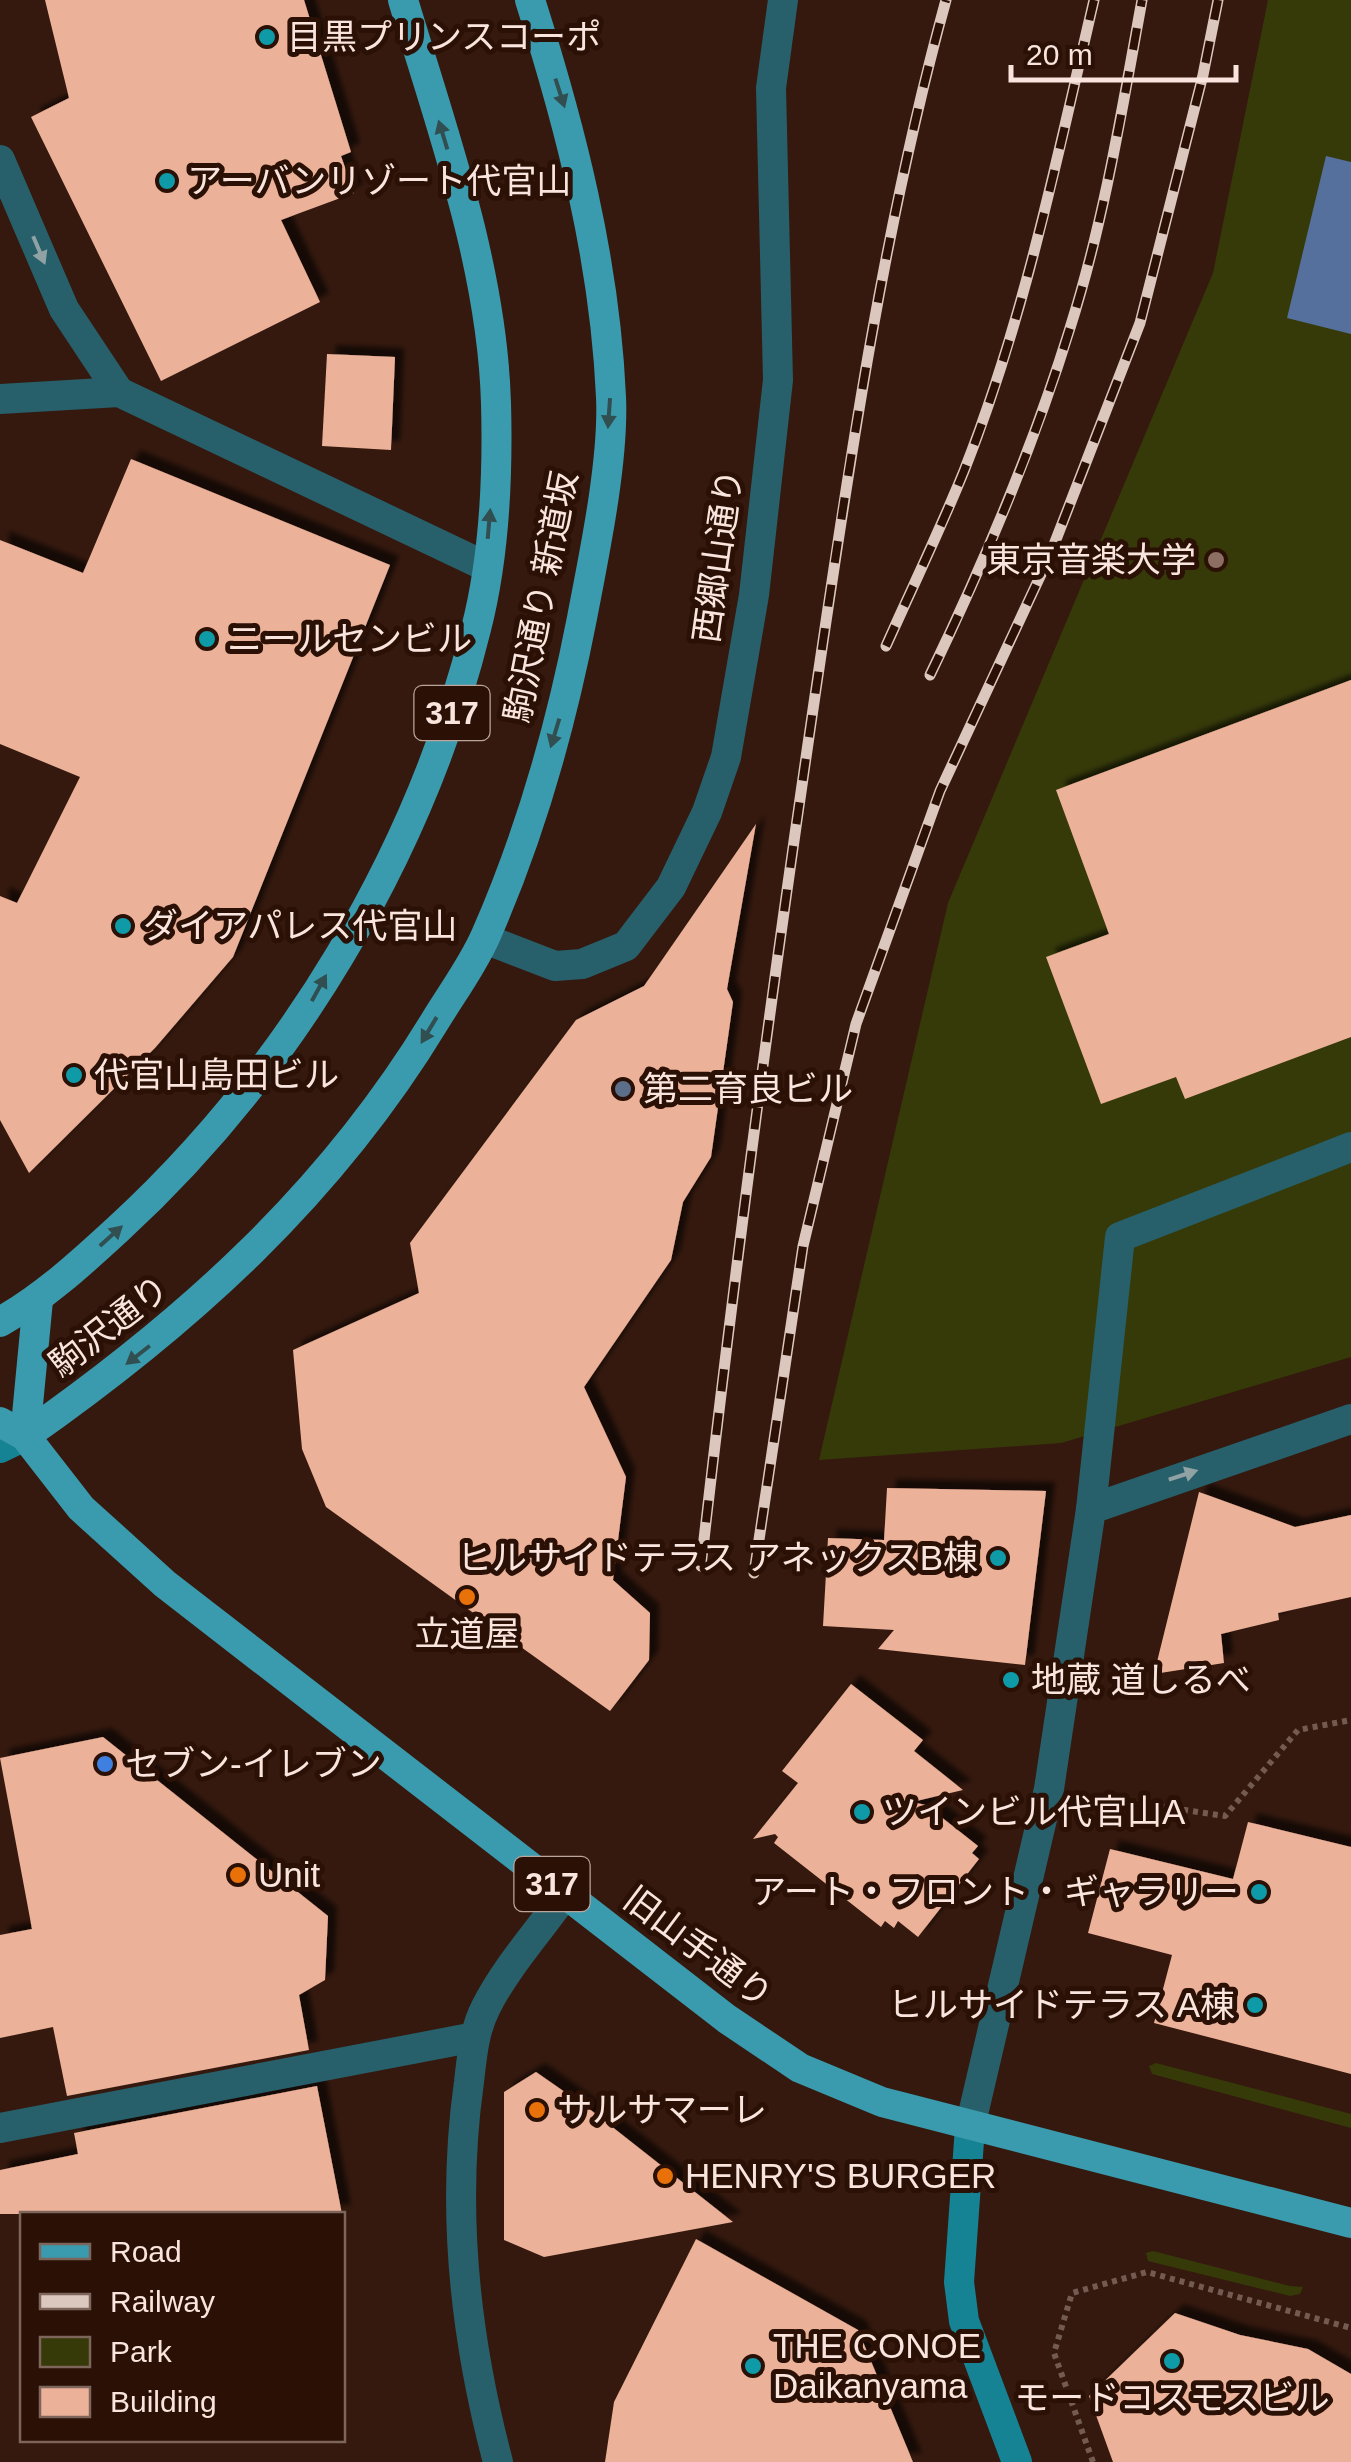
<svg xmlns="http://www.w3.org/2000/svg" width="1351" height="2462" font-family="Arial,'Noto Sans JP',sans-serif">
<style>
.green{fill:#363a09}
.water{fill:#55709c}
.building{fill:#ecb199;filter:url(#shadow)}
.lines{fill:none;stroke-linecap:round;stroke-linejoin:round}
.path{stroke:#745b51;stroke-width:6;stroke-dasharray:5 5;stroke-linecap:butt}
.lane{stroke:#27606b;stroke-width:30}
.street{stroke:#27606b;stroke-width:30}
.secondary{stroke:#168394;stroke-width:30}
.primary{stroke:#399bad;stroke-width:30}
.rail-casing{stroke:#dcc7be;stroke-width:11}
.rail{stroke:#2a1005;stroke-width:8;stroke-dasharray:22;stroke-linecap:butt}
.oneway{fill:#314f51}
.oneway2{fill:#90a2a4}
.culture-dot{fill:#0f9aa8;stroke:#2a1005;stroke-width:4}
.education-dot{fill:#8d6e63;stroke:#2a1005;stroke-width:4}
.service-dot{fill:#5c6f8a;stroke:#2a1005;stroke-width:4}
.food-dot{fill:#e8710a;stroke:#2a1005;stroke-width:4}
.shop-dot{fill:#3f7fe0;stroke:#2a1005;stroke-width:4}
.labels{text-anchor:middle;stroke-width:10;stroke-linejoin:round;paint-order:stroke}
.shield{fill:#2a1005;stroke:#bba59c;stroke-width:2.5}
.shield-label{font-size:32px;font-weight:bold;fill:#f9e5dd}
.poi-label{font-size:35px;fill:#f9e5dd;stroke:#2a1005;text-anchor:start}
.street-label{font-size:35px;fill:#f9e5dd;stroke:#2a1005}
</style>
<defs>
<filter id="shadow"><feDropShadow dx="9" dy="-9" stdDeviation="2.5" flood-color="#0009"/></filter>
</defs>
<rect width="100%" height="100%" fill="#35190e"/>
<!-- green -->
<g class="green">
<path d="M1268,0H1351V1357L1061,1443L819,1460L948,903L1213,273Z"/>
<path d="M1156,2063L1351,2114V2128L1152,2074L1149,2066Z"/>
<path d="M1153,2251L1290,2286L1303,2287L1300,2294L1290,2296L1148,2261L1146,2253Z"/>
</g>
<!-- water -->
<path class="water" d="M1326,156L1351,162V334L1287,318Z"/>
<!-- building -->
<g class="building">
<path d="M45,0H304L351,152L341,156L354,193L281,220L320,302L161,381L31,117L69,98Z"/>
<path d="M327,354L395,357L391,450L322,446Z"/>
<path d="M131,459L390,565L233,957L155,1048L29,1173L0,1120V896L17,903L80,777L0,744V540L83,573Z"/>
<path d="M1351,680V1037L1185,1099L1176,1077L1101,1104L1046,957L1109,934L1056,790Z"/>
<path d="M756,824L727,989L733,1002L711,1157L683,1202L671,1260L584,1387L626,1477L613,1580L650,1613L649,1660L610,1711L326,1507L302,1449L293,1350L419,1293L410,1243L576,1020L644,986Z"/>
<path d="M887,1488L1046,1491L1025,1665L878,1649L894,1630L823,1626L828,1538L884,1540Z"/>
<path d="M1199,1492L1295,1527L1351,1515V1597L1278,1613L1279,1620L1221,1634L1224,1663L1154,1674Z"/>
<path d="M851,1684L923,1740L914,1751L963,1790L912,1802L926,1805L978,1846L972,1853L979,1859L918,1937L898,1921L894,1928L885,1921L881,1927L774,1843L778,1837L775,1834L753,1839L798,1783L782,1771Z"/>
<path d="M103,1737L328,1916L325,1980L299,1995L309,2050L67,2096L53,2027L0,2038V1935L32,1929L0,1758Z"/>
<path d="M1248,1822L1351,1847V2074L1154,2023L1172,1955L1088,1933L1110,1849L1233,1879Z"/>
<path d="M536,2072L592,2111L733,2222L544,2257L504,2240V2092Z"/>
<path d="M317,2086L342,2214H0V2170L78,2154L74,2133Z"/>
<path d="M696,2239L858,2330L913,2462H605L614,2402Z"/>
<path d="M1175,2313L1240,2335L1308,2349L1351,2374V2462H1113L1089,2396Z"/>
</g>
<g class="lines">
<!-- path -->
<g class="path">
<path d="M1104,1798L1225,1816L1298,1730L1351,1720"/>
<path d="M1093,2462L1054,2353L1072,2293L1147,2272L1351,2328"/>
</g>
<!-- lane -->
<path class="lane" d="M1091,1509L1120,1237L1351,1147"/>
<!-- street -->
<g class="street">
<path d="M0,160L64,309L119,392"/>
<path d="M0,399L119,392L485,566"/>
<path d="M485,939L555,966L582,964L626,946L671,887L707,812L726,757L754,595L778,380L771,88L783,0"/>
<path d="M970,2127L1049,1789L1091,1509L1351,1419"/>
<path d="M0,2128L475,2037"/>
<path d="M498,2462C465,2338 451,2209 469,2082C472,2056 474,2030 486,2007C506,1967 540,1930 565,1894"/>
</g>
<!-- secondary -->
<g class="secondary">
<path d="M0,1448L25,1436"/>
<path d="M970,2127L959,2282L964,2321L1017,2462"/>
</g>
<!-- primary -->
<g class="primary">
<path d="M0,1322C44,1297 80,1264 118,1229C289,1072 420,855 476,629C494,559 498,475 496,403C492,265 442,131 403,0"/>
<path d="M0,1422L25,1436L81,1508L165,1584L727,2019L800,2068L882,2102L1351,2223"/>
<path d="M25,1436C189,1321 330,1194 435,1021C452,993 473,965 486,935C530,835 561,726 582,618C594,555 614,461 611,397C605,261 571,129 530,0"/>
<path d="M25,1436L38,1300"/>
</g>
<!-- rail casing -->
<g class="rail-casing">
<g id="rail">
<path d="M886,646C912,588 940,530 964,471C1024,320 1057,158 1094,0"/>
<path d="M930,675C984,563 1033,448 1070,328C1104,221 1122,110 1142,0"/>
<path d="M701,1566C734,1273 773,981 816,689C850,458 884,225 946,0"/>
<path d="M754,1573L803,1246L856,1024L940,791L1050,555L1140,323L1203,75L1218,0"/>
</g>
</g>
<!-- rail -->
<use href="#rail" class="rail"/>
</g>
<!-- one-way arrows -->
<defs><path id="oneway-solid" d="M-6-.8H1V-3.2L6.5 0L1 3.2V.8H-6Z" transform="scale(2.5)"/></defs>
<g class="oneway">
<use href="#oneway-solid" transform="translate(560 93) rotate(72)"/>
<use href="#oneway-solid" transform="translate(443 135) rotate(-107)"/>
<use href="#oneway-solid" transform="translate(609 413) rotate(94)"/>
<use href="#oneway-solid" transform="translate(489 524) rotate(-85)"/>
<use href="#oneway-solid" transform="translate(555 733) rotate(107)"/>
<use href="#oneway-solid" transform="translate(319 988) rotate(-61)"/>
<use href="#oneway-solid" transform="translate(429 1030) rotate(121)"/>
<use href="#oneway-solid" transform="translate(111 1236) rotate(-42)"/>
<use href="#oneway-solid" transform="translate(138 1355) rotate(142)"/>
</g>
<g class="oneway2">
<use href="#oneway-solid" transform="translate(39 250) rotate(67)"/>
<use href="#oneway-solid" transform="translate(1183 1475) rotate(-18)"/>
</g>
<!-- markers -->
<g class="culture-dot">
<circle cx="267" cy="37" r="10"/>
<circle cx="167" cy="181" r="10"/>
<circle cx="207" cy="639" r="10"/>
<circle cx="123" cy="926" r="10"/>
<circle cx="74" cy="1075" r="10"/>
<circle cx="998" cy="1558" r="10"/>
<circle cx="1011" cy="1680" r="10"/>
<circle cx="862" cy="1812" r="10"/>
<circle cx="1259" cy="1892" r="10"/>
<circle cx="1255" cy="2005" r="10"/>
<circle cx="1172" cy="2361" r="10"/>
<circle cx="753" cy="2366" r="10"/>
</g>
<circle class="education-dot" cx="1216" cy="560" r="10"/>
<circle class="service-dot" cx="623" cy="1089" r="10"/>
<g class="food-dot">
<circle cx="467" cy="1597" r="10"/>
<circle cx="238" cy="1875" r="10"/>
<circle cx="537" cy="2110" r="10"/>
<circle cx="665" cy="2176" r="10"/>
</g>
<circle class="shop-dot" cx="105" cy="1764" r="10"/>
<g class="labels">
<!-- shield labels -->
<g class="shield">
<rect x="414.5" y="686" width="75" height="54" rx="8"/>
<rect x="514.5" y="1857" width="75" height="54" rx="8"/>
</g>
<g class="shield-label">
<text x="452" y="724">317</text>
<text x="552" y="1895">317</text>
</g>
<!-- poi labels -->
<g class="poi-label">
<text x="287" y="49">目黒プリンスコーポ</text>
<text x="187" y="193">アーバンリゾート代官山</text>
<text x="1196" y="572" text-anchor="end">東京音楽大学</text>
<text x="227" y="651">ニールセンビル</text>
<text x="143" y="938">ダイアパレス代官山</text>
<text x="94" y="1087">代官山島田ビル</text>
<text x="643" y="1101">第二育良ビル</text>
<text x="978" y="1570" text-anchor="end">ヒルサイドテラス アネックスB棟</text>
<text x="467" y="1646" text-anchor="middle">立道屋</text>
<text x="1031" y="1692">地蔵 道しるべ</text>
<text x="125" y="1776">セブン-イレブン</text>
<text x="882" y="1824">ツインビル代官山A</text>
<text x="258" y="1887">Unit</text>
<text x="1239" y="1904" text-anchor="end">アート・フロント・ギャラリー</text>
<text x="1235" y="2017" text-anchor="end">ヒルサイドテラス A棟</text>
<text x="557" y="2122">サルサマーレ</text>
<text x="685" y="2188">HENRY'S BURGER</text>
<text x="773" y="2358">THE CONOE<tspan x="773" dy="40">Daikanyama</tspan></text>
<text x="1172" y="2410" text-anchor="middle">モードコスモスビル</text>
</g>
<!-- street labels -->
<g class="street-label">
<text transform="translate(718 556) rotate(-82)" y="12">西郷山通り</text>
<text transform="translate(541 597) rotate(-79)" y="12">駒沢通り 新道坂</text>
<text transform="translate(109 1326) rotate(-38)" y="12">駒沢通り</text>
<text transform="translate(698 1947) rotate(37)" y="12">旧山手通り</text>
</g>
</g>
<!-- legend -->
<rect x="20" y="2212" width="325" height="230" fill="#2a1005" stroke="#7d655b" stroke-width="2.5"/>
<rect x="40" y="2244" width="50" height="15" fill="#399bad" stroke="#7d655b" stroke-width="2.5"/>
<text x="110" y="2262" font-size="30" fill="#f9e5dd">Road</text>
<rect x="40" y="2294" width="50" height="15" fill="#dcc7be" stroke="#7d655b" stroke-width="2.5"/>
<text x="110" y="2312" font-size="30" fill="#f9e5dd">Railway</text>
<rect x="40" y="2337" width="50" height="30" fill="#363a09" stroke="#7d655b" stroke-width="2.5"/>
<text x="110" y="2362" font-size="30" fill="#f9e5dd">Park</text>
<rect x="40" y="2387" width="50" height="30" fill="#ecb199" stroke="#7d655b" stroke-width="2.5"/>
<text x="110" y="2412" font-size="30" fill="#f9e5dd">Building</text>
<!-- scale -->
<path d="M1011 65v15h225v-15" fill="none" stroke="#f9e5dd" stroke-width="5"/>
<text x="1026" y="65" font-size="30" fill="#f9e5dd" stroke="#2a1005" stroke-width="8" paint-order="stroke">20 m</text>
</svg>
